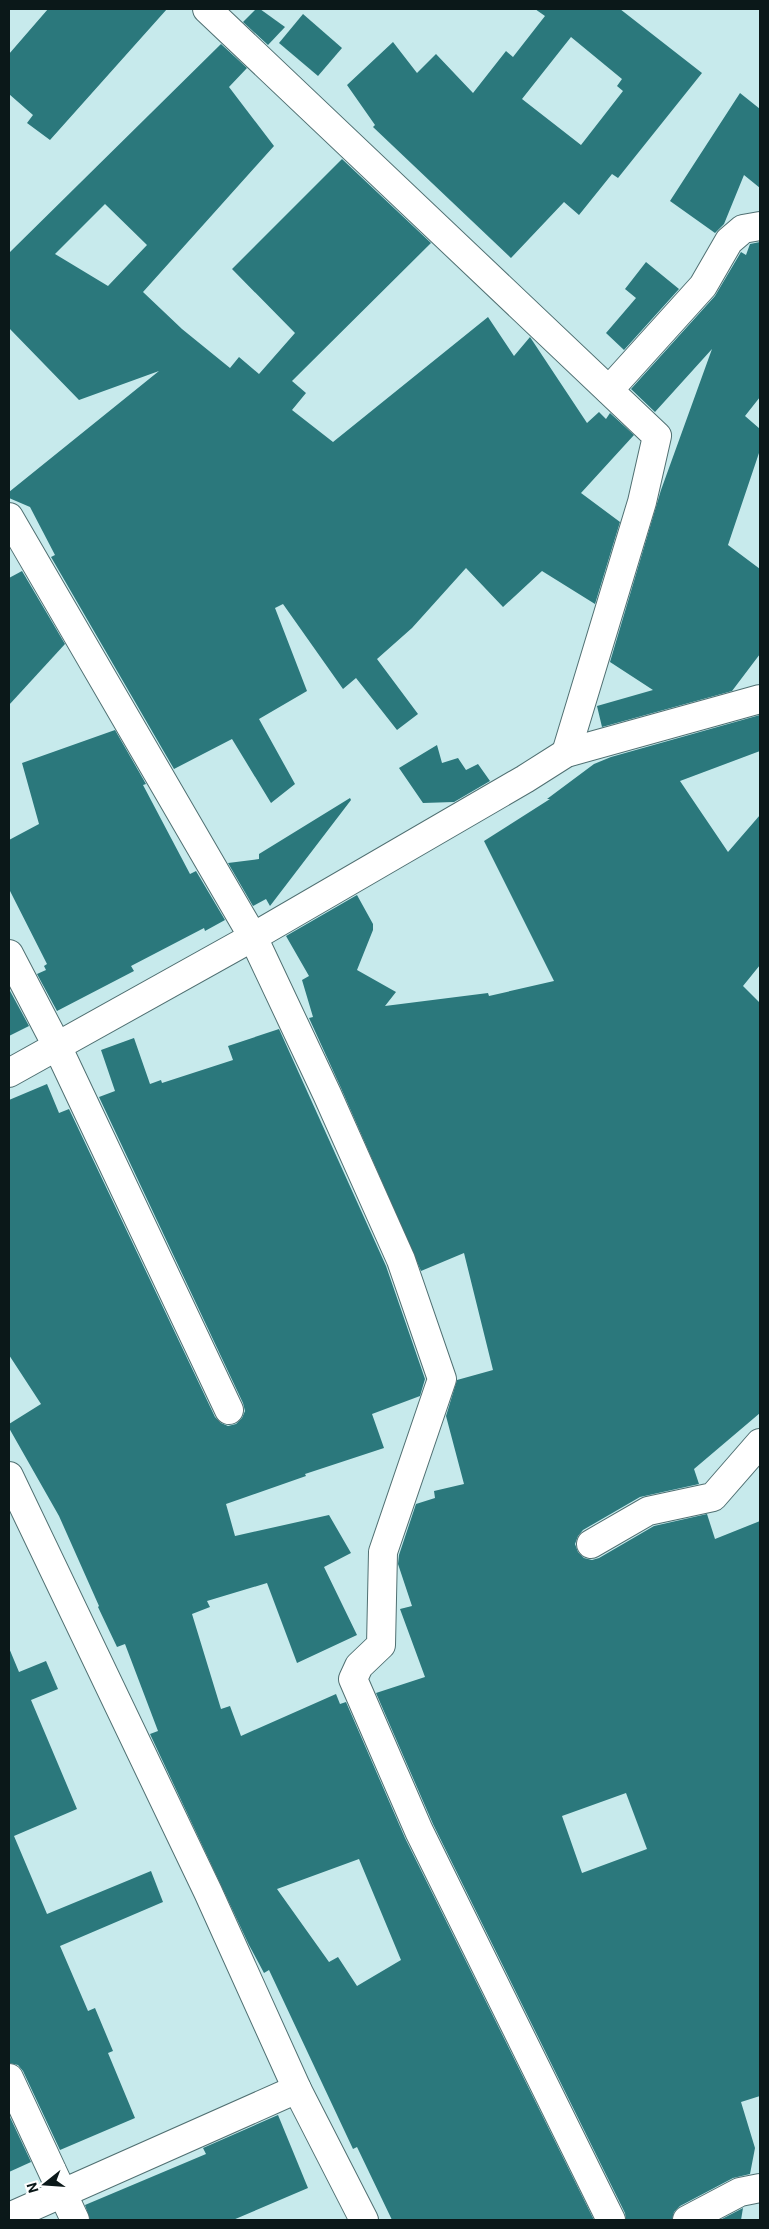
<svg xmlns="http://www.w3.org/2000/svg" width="769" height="2229" font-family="Roboto,sans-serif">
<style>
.building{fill:#2b787c;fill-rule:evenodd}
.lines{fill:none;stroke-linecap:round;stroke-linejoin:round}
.street-casing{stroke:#507072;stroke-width:30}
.secondary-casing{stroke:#507072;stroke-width:30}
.street{stroke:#fff;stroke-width:28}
.secondary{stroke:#fff;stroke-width:28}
</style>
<rect width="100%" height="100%" fill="#c7eaec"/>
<!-- building -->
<g class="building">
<path d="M48,9H167L50,140L27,123L33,115L9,94V54Z"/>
<path d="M256,9H260L285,27L268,45L243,22Z"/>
<path d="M535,9H620L702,73L618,178L612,174L579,215L564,202L511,258L373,127L375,125L347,85L393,42L417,73L436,54L473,93L506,51L513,57L545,16ZM571,37L622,79L617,86L623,91L581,145L522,99Z"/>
<path d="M303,14L342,48L318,76L279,43Z"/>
<path d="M221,44L247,68L229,87L274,146L143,292L182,329L230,368L239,357L259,374L295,333L232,269L342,159L431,243L292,381L306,393L292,410L333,442L488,317L514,356L530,337L587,423L599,412L606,419L610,413L634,435L581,493L620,522L595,604L542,571L503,607L466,568L412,628L377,659L418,714L397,730L356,678L343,689L283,604L275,608L307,691L259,719L295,784L271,803L232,739L174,769L51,557L55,555L30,507L9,498V492L159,371L79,400L9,328V253ZM105,204L147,245L108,286L55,254Z"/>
<path d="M740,93L760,109V188L744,175L724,224L715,233L670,201Z"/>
<path d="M760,242V397L745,416L760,429V450L728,545L760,569V654L732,691L602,727L597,706L653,690L610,662L661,490L712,349L655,412L631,389L715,296L741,252L746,255L750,244Z"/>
<path d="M646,262L679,289L624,350L606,333L636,298L625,289Z"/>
<path d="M22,571L65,644L9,705V578Z"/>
<path d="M760,715V751L680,781L728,852L760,815V965L743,986L760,1003V1413L694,1469L699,1484L640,1497L583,1530L578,1536L575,1544L578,1552L584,1558L592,1560L599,1558L654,1526L707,1514L715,1539L760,1521V2096L741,2102L755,2148L750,2174L733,2178L680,2206L674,2212L672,2220H626L625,2213L433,1824L376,1693L425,1677L400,1609L412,1606L398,1564L399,1555L416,1504L435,1498L434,1491L464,1484L446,1416L457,1380L493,1370L464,1253L421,1271L341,1088L309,1018L313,1017L302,980L309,976L286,936L357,895L373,924V930L357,970L396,992L385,1006L488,993L489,996L554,981L484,841L550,799H547L594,764L611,757ZM626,1793L647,1849L582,1873L562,1816Z"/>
<path d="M115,730L146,784L143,785L190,874L196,871L225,920L205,931L204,928L131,966L134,971L57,1011L37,974L46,970L44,966L47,964L9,889V840L39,824L22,763Z"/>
<path d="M437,745L442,763L458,758L466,770L478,764L490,781L454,802L423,803L399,768Z"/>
<path d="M350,798L351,800L270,906L266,899L253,906L228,863L259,859V854Z"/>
<path d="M9,989L29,1026L9,1036Z"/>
<path d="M279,1029L386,1266L425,1379L420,1396L372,1414L384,1448L305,1474L306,1476L226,1504L235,1536L329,1515L351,1553L324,1567L357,1635L297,1663L267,1583L207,1601L210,1607L192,1614L221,1709L230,1706L241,1736L336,1694L340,1704L346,1702L405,1838L594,2220H392L357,2147L353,2149L269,1970L264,1973L249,1945L150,1734L158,1731L125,1644L117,1647L98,1607L99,1606L59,1516L9,1428V1424L41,1404L9,1355V1100L47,1084L59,1113L69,1109L215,1417L221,1423L228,1426L236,1424L242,1418L245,1411L243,1403L99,1097L115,1091L101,1050L134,1038L150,1084L161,1080L162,1083L233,1060L228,1046ZM359,1859L401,1960L357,1986L338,1957L329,1962L277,1889Z"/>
<path d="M9,1648L19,1672L46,1661L58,1689L31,1700L77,1809L14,1836L47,1914L151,1871L163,1902L60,1946L88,2011L95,2008L113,2051L108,2053L135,2118L60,2150L23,2071L18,2065L9,2063Z"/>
<path d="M9,2115L31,2162L9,2172Z"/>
<path d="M278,2115L308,2188L233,2220H90L85,2205L206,2154L203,2148Z"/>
<path d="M743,2208L741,2220H720Z"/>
</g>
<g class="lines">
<!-- street casing -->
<g class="street-casing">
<g id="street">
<path d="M207,9L657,436L642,502L566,753"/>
<path d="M609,390L703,286L729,241L743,229L760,226"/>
<path d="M9,517L253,937L327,1094L401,1260L442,1379L383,1552L381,1645L359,1666L353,1679L419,1831L611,2220"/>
<path d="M9,954L57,1046L229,1410"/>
<path d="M9,1073L253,937L525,779L566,753L760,699"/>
<path d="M591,1544L648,1511L713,1497L760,1443"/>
<path d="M9,2078L75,2220"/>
<path d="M9,2217L297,2089"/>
<path d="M687,2220L740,2192L760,2188"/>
</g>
</g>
<!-- secondary casing -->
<g class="secondary-casing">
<path id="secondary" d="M9,1476L208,1892L297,2089L364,2220"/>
</g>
<!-- street -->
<use href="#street" class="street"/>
<!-- secondary -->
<use href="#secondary" class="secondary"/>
</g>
<!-- border -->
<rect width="769" height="2229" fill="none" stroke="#0b1819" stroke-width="20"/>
<!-- north arrow -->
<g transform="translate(45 2184) rotate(253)" stroke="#ffffff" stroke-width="4" paint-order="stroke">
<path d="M0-4L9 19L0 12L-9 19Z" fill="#0b1819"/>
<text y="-8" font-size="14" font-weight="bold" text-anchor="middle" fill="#0b1819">N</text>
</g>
</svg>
